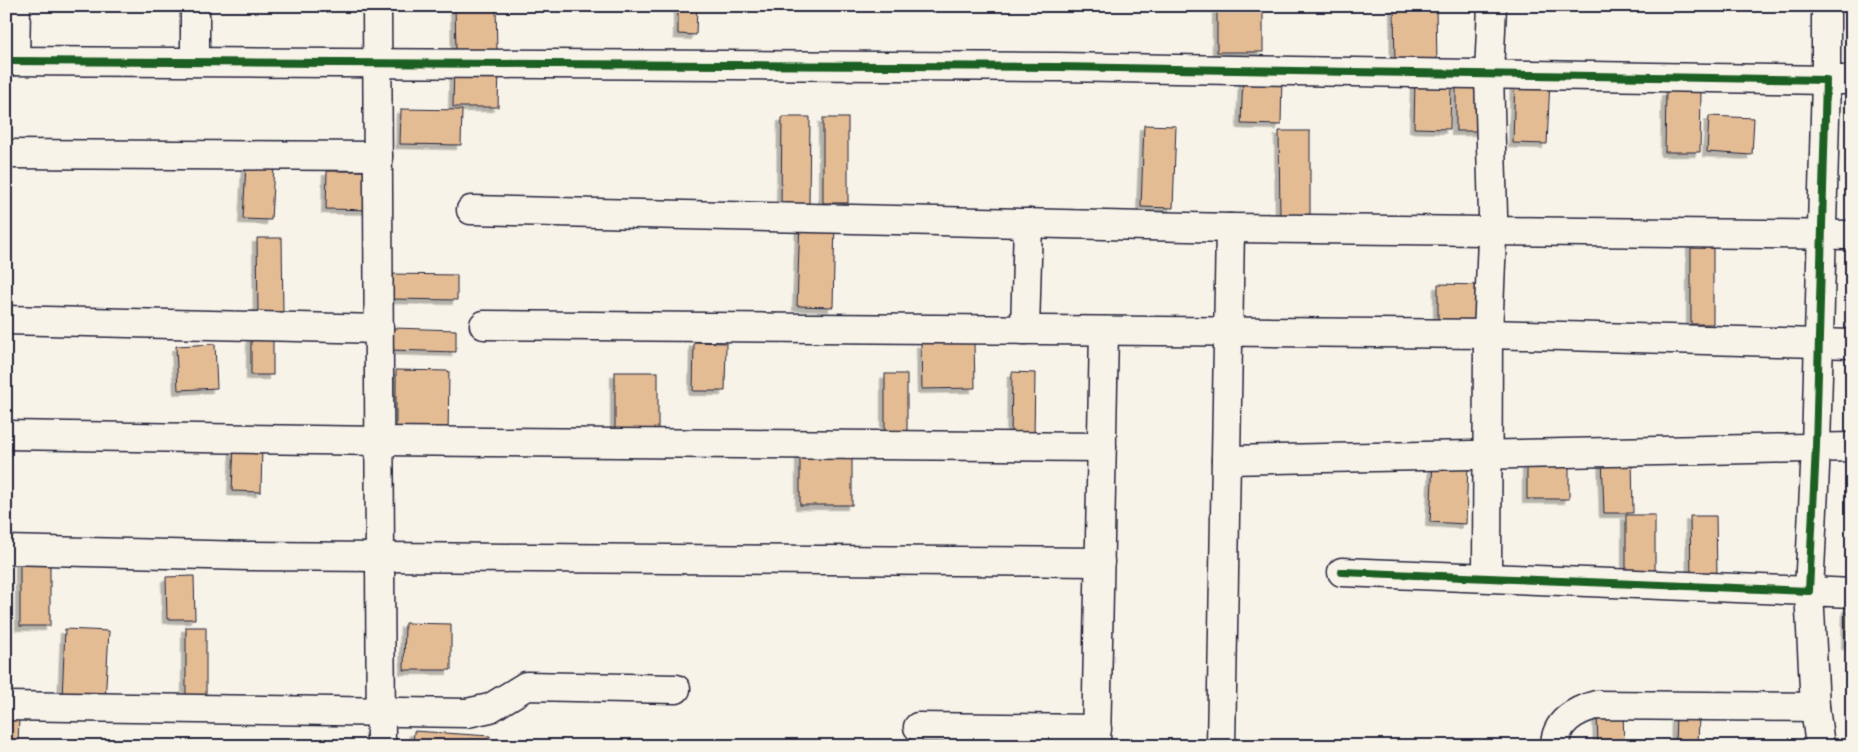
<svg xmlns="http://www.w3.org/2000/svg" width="1858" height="752" font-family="Sriracha,sans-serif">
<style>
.building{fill:#e4bc94;stroke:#22223b;filter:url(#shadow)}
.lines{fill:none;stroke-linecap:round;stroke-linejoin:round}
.street-casing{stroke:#22223b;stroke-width:31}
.street{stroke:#f7f3e8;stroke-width:28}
.cycleway-casing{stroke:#f7f3e8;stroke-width:11}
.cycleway{stroke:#1b5e20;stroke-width:8}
</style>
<defs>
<filter id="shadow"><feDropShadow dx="-4.5" dy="4.5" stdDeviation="0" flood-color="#0004"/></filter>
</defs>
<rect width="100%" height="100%" fill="#f7f3e8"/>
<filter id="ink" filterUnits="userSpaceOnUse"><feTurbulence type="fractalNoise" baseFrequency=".02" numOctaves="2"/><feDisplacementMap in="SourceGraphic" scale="10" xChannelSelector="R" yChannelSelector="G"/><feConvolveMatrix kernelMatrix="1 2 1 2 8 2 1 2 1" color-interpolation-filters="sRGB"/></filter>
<g filter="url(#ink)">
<!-- building -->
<g class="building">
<path d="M455,6H496L497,51H456Z"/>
<path d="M678,6H697L696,35L678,34Z"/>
<rect x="1217" y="6" width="46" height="46"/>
<path d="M1394,6H1436L1437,66L1395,67Z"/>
<path d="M454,66H499L498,107H453Z"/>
<path d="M1243,76L1282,77L1281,125L1241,124Z"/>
<path d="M1515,78L1550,79L1547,144L1513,143Z"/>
<path d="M1415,81L1451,82L1450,129L1414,128Z"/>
<rect x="1456" y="82" width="27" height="49"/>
<path d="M1666,91H1701L1700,152H1665Z"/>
<path d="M401,109L462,110L461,145L400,144Z"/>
<path d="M1709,116L1754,118L1752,155L1707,152Z"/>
<path d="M782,117H810L809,204H781Z"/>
<rect x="823" y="118" width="25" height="85"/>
<path d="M1144,125L1176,126L1173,208L1141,207Z"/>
<path d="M1279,131H1310V219H1280Z"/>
<path d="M246,165L274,166L271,220L243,219Z"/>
<path d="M327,171H376L375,210L326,209Z"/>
<path d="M800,219L835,220L833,307L797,306Z"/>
<path d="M257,238H282L283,312L258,313Z"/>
<rect x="1691" y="238" width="22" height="86"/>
<path d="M390,274L457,275V300L390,299Z"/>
<path d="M1438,284L1480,285V325L1438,324Z"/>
<path d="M393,328L456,330V352L392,350Z"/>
<rect x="251" y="336" width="22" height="39"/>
<path d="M694,342L726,343L725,391H693Z"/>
<path d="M974,342L975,388L922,389L921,343Z"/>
<path d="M215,344L217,388L178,390L176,346Z"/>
<path d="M396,370L449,371L448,436H396Z"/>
<rect x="615" y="372" width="43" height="58"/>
<path d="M1012,372L1035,373L1034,439H1011Z"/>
<rect x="885" y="374" width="22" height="62"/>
<path d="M234,444L262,445L261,492L232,491Z"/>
<rect x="800" y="448" width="52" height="57"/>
<path d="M1602,456H1632L1633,513H1604Z"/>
<path d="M1433,461L1468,463L1466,524L1430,522Z"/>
<rect x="1527" y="464" width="42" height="35"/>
<rect x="1626" y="515" width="29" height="64"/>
<path d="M1690,516H1716L1717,578L1691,579Z"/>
<rect x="20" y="555" width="30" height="71"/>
<path d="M194,576L195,619H167L166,577Z"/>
<path d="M1847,607H1852V645H1846Z"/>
<path d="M405,623L451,624V670H404Z"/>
<rect x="186" y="627" width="20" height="71"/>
<path d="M65,629L109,631L105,703L62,700Z"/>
<path d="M1623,709L1624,746H1598L1597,710Z"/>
<path d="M1676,714L1699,715L1698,746H1675Z"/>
<path d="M6,717H19L18,746H6Z"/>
<path d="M414,731L490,736V746H413Z"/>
</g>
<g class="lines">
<!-- street casing -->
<g class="street-casing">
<g id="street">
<path d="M195,6V61"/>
<path d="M377,6L381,746"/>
<path d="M1826,6V80H1852"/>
<path d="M6,61L1058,67L1826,80L1816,447L1809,591L1342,572"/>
<path d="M15,61L16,6"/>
<path d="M6,154L378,156"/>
<path d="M471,210L1230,228L1852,235"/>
<path d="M6,320L379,329"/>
<path d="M484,325L1488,334L1852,344"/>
<path d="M1025,330L1028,223"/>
<path d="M6,435L380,441L1102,447"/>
<path d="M1226,460L1852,447"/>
<path d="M6,550L248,556L1100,562"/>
<path d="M1487,576L1488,334L1493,215L1489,75L1492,6"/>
<path d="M6,706L467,713L490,708L526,686L676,689"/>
<path d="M918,727L1097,729"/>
<path d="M1096,746L1104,331"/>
<path d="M1221,746L1230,228"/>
<path d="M1555,746C1555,722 1576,710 1596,705L1815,707"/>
<path d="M1820,746L1815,707L1809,591L1852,593"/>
</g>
</g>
<!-- street -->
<use href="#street" class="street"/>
<!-- cycleway casing -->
<g class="cycleway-casing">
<path id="cycleway" d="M6,61L1058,67L1826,80L1816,447L1809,591L1342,572"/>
</g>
<!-- cycleway -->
<use href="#cycleway" class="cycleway"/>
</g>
</g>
<!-- margin -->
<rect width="1858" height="752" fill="none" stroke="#f7f3e8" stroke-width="25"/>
<rect x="12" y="12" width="1833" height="727" fill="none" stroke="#22223b" stroke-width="2" filter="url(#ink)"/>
</svg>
